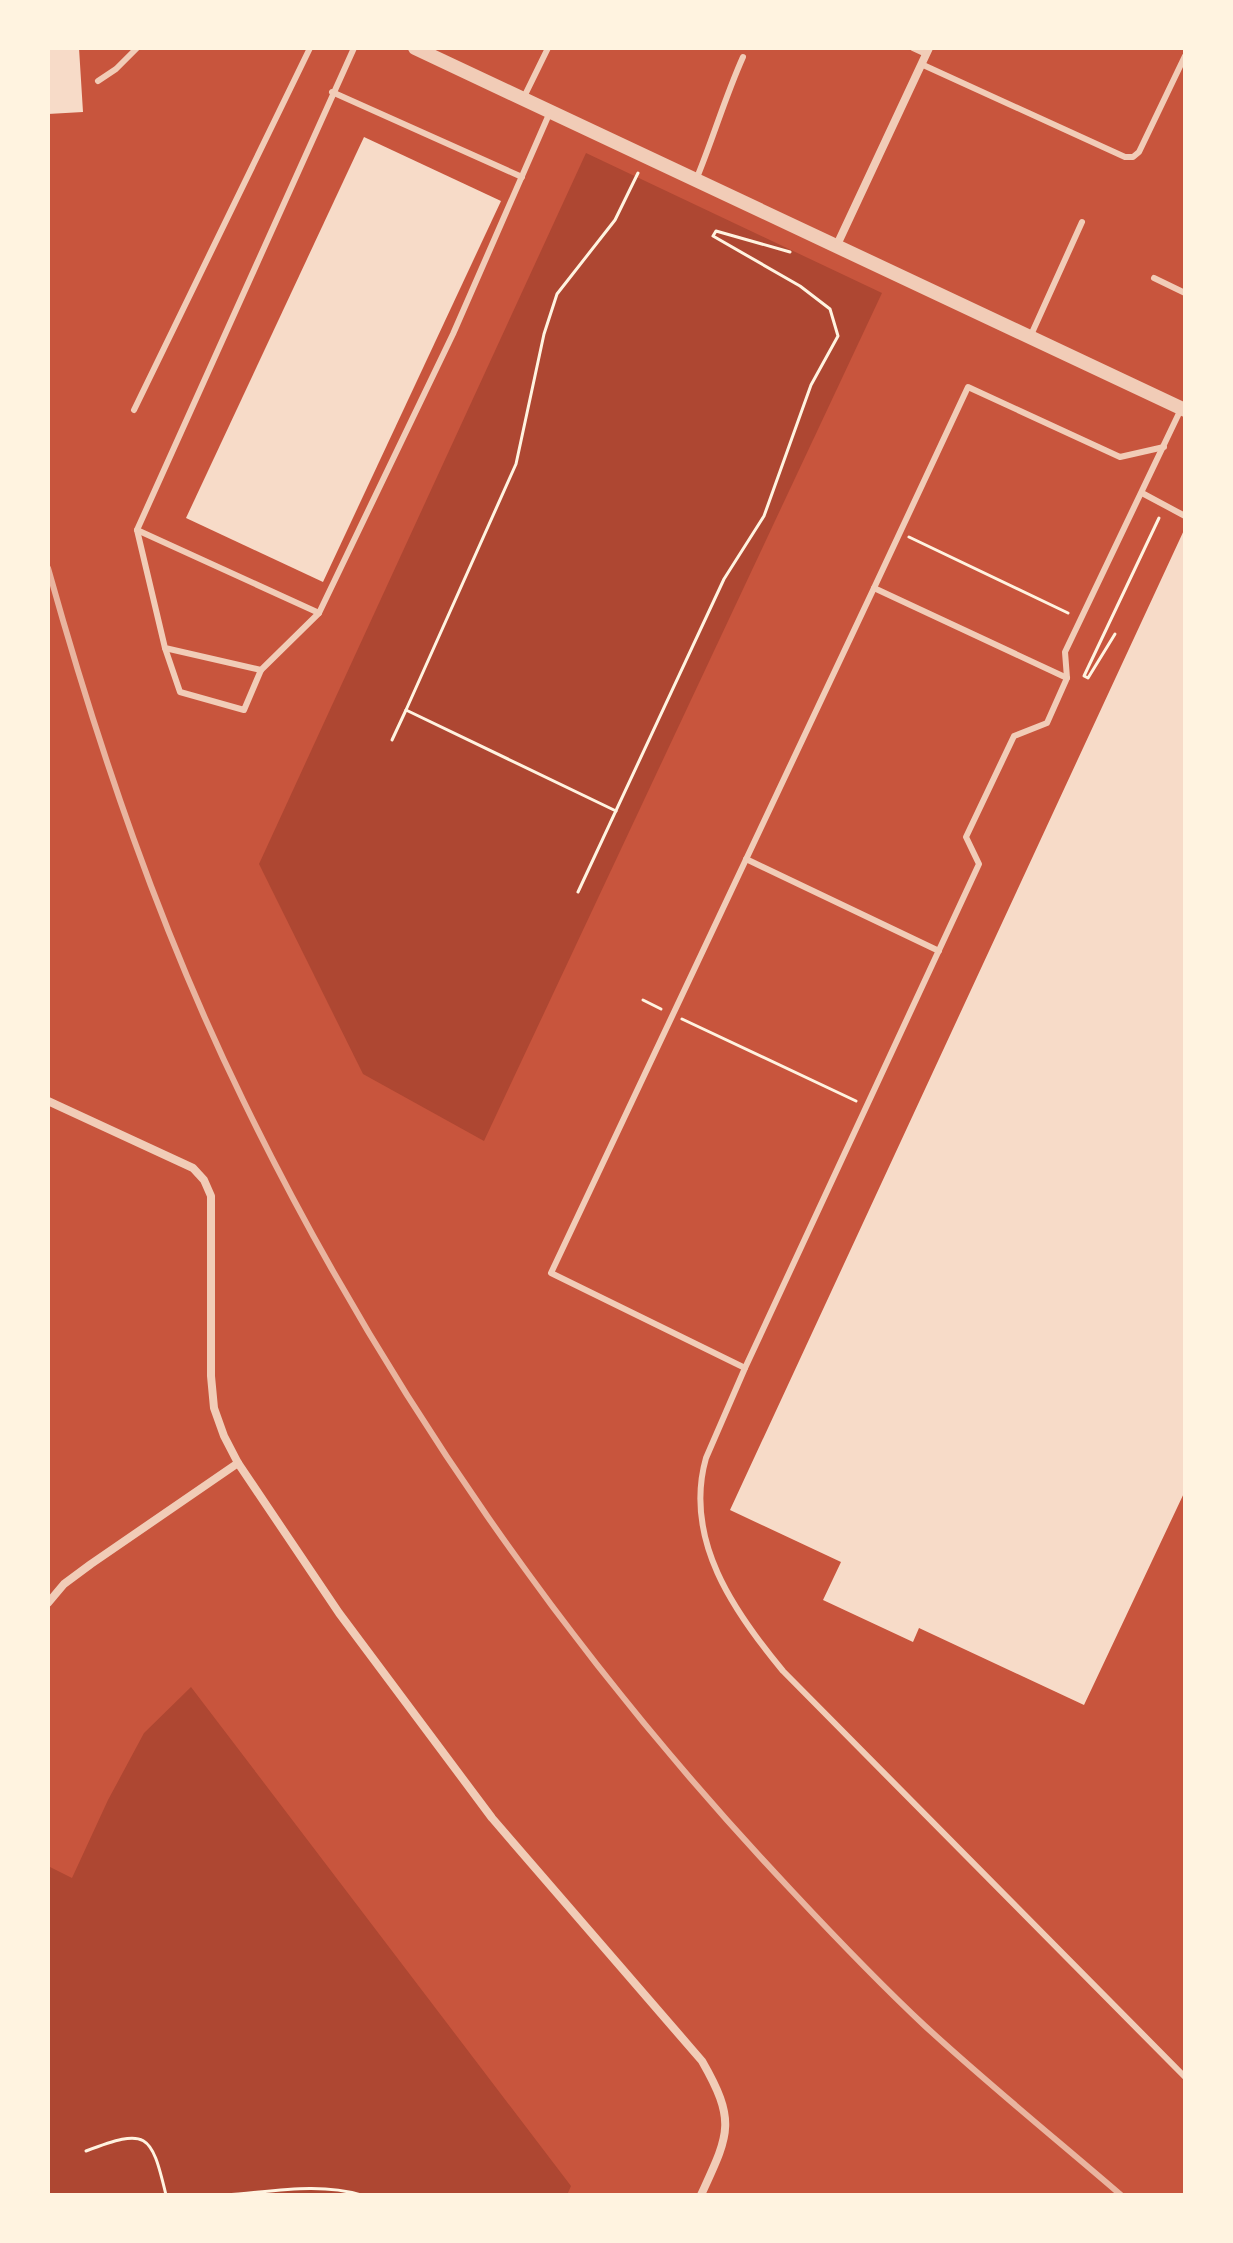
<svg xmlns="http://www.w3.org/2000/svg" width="1233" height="2243" font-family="'Asap Condensed',sans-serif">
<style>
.green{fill:#ae4732}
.building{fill:#f7dbc8}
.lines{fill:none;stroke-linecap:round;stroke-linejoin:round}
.path{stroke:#fff3e0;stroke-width:3}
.service{stroke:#f1ccb7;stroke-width:6}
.minor{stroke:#f1ccb7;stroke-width:8}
.tertiary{stroke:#f1ccb7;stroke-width:14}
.rail{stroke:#e9b49f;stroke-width:6}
</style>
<rect width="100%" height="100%" fill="#c8553d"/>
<!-- green -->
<g class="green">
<path d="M586,153L882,293L484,1141L363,1074L259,864Z"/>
<path d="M191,1687L571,2186L567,2195H48V1866L72,1878L108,1800L144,1733Z"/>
</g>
<!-- building -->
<g class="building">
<path d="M48,48H79L83,112L48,114Z"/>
<path d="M364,137L501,201L323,582L186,518Z"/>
<path d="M1185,528V1491L1084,1705L919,1628L913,1642L823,1600L841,1562L730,1510Z"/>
</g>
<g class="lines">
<!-- path -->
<g class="path">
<path d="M909,537L1068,613"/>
<path d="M1115,634L1088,678L1084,676L1159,518"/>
<path d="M392,740L406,710"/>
<path d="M616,811L406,710L516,464L544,334L557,294L615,220L638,173"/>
<path d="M578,892L724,579L764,516L811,385L838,336L830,309L800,286L713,236L716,231L790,252"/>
<path d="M643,1000L661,1009"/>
<path d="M682,1019L856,1101"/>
<path d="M86,2151C147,2128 151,2132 166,2195"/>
<path d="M226,2195C270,2192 319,2182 361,2195"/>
</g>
<!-- service -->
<g class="service">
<path d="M354,48L137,530L165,648L261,670L319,613L453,334L550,112"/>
<path d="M913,48L926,54"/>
<path d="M921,64L1125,157H1133L1139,152L1185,56"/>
<path d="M98,81L116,69L137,48"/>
<path d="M332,92L522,177"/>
<path d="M523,99L548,48"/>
<path d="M696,180C713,139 725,97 743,57"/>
<path d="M1154,278L1185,293"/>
<path d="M1031,335L1082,222"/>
<path d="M1181,409L1065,652L1067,678L1047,723L1014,736L966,837L979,864L745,1368L706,1458C683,1539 734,1612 783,1671L1185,2077"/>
<path d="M134,410L310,48"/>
<path d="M1142,493L1185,516"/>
<path d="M137,530L319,613"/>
<path d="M165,648L180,692L244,710L261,670"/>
<path d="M1067,678L874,588L968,387L1120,457L1164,447"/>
<path d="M746,859L939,951"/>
<path d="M745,1368L551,1273L874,588"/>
</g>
<!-- minor -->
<g class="minor">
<path d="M836,247L929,48"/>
<path d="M48,1101L193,1168L204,1180L211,1196V1376L214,1408L224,1436L238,1463L339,1613L492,1818L702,2061C737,2122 729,2134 701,2195"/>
<path d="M48,1603L64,1584L91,1564L238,1463"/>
</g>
<!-- tertiary -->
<path class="tertiary" d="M415,48L1185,410"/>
<!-- rail -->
<path class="rail" d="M48,568C99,750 160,930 243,1100C384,1390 571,1657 792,1891C835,1937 879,1983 925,2026C988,2084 1056,2139 1121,2195"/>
</g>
<!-- border -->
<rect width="1233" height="2243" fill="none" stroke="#fff3e0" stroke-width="100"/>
</svg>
